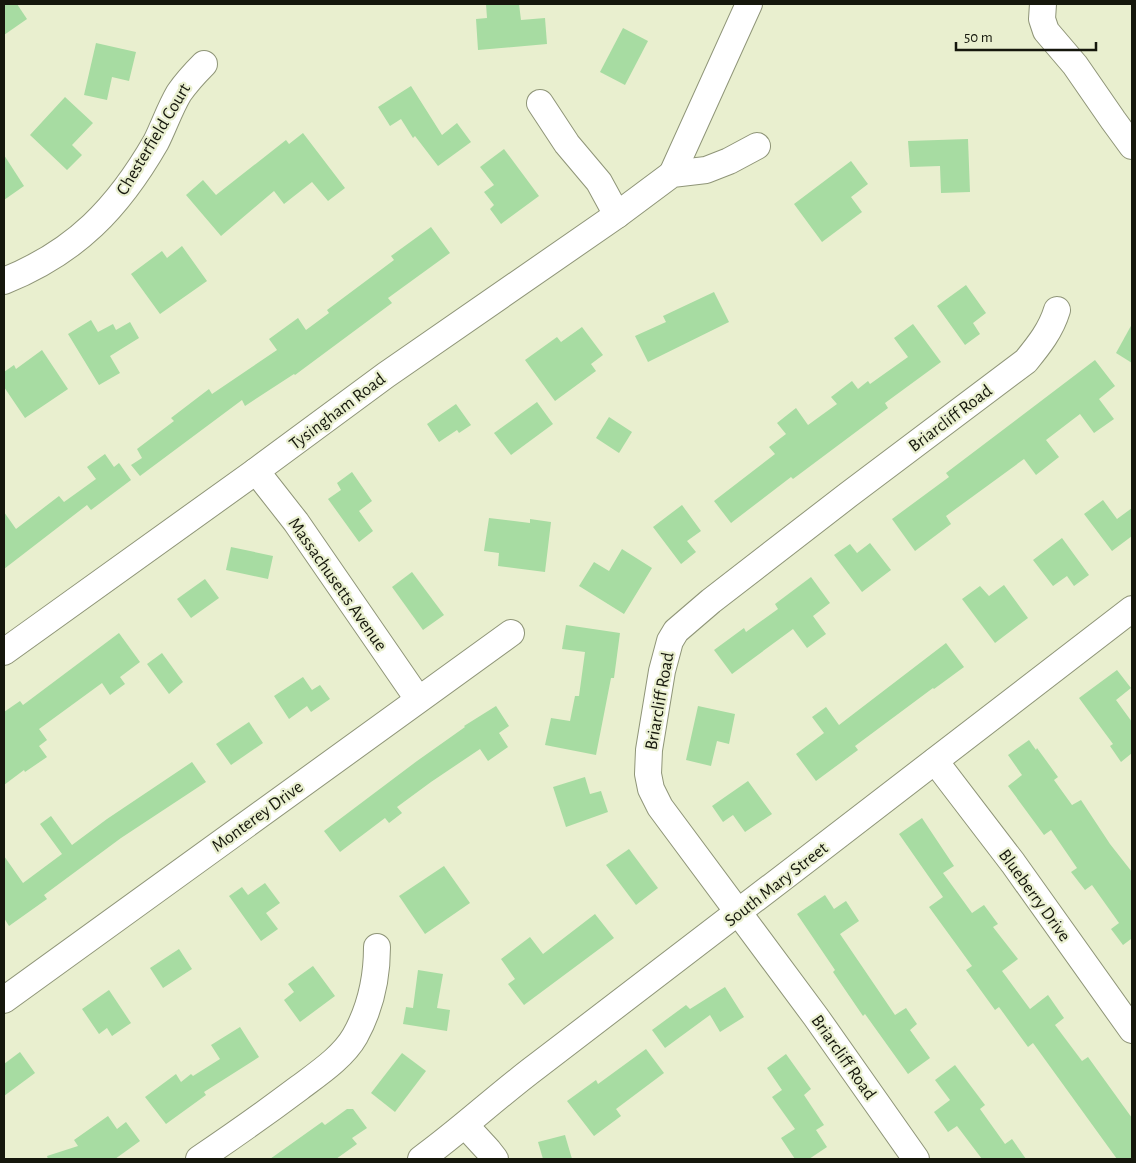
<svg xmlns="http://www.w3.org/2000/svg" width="1136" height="1163" font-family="'Alegreya Sans',sans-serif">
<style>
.building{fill:#a7dca2}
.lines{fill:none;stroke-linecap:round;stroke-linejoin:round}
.minor-casing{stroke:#8f9578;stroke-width:28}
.minor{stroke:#fff;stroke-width:26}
.labels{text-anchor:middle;stroke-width:4.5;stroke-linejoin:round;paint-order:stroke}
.street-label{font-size:18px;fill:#15170c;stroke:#e9efcf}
</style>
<rect width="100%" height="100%" fill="#e9efcf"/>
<!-- building -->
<g class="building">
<path d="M4,4H17L27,19L4,35Z"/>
<path d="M486,4H519L521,20L545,18L547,44L478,50L476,19L487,18Z"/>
<path d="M623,28L648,41L625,85L600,72Z"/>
<path d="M96,43L136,52L129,81L112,77L107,100L84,95Z"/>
<path d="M411,86L442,135L457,123L471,142L438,166L415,136L413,138L401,119L390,126L378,107Z"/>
<path d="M65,97L93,123L72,145L82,155L67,170L30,135Z"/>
<path d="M303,133L345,188L328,201L312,182L284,204L274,191L221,236L186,195L203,180L216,195L286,140L289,144Z"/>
<path d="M968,139L970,192L941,193L940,166L910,167L908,141Z"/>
<path d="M504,149L539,196L501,224L490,209L494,205L484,192L494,185L480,167Z"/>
<path d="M4,155L24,186L4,200Z"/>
<path d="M851,161L868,184L851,197L862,212L822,242L794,204Z"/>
<path d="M431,227L450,253L388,298L392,303L295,375L294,374L245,406L242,400L140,476L131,465L142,458L137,449L174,421L171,418L209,389L212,394L277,350L269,339L298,318L306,330L329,313L327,310L394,260L391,256Z"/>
<path d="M182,246L207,281L160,314L131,274L162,251L167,258Z"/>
<path d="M966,285L986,313L973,323L980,334L965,345L937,306Z"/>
<path d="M714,292L729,322L648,362L635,336L666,322L663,316Z"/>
<path d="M91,320L98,332L113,324L116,330L130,322L139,338L110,356L120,373L99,385L68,334Z"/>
<path d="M913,324L941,362L885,403L888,408L793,479L791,477L731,523L714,501L775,454L769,447L786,434L777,423L796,408L808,425L837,404L831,397L852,381L858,389L868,381L870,384L908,357L894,338Z"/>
<path d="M1132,324V363L1116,353Z"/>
<path d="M582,327L603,355L591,364L596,371L555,401L525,360L557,337L561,342Z"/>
<path d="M42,350L68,389L25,418L4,387V372L14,365L16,369Z"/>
<path d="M1095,360L1115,386L1099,399L1114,419L1094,433L1080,414L1046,440L1059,457L1036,475L1024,459L946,516L951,524L915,551L892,519L949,477L946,473Z"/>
<path d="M537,402L553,424L511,455L494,433Z"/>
<path d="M456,404L471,425L459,433L457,430L439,442L427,424Z"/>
<path d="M609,417L632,432L619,453L596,438Z"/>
<path d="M105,454L114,467L119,463L131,480L91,510L87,505L4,569V512L16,529L59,496L64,502L96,479L87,467Z"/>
<path d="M352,472L372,501L359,511L373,531L359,542L328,499L341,490L337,483Z"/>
<path d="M1103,500L1117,519L1132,508V536L1112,551L1084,514Z"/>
<path d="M682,505L701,531L687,541L696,552L681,564L653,527Z"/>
<path d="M489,518L530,523V519L551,522L545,572L498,566L499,553L484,551Z"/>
<path d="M1062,538L1089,575L1074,586L1067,576L1053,586L1033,560Z"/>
<path d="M870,543L891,570L862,592L834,555L850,544L857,553Z"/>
<path d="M231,547L273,556L268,579L226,570Z"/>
<path d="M622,549L652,568L624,614L579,586L594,562L609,571Z"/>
<path d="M412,572L444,615L423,630L392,587Z"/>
<path d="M811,577L830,603L813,616L826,634L807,648L793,629L732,674L714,650L744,628L746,632L778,609L775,604Z"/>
<path d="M205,579L219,598L191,618L177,599Z"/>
<path d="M1004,585L1028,618L995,643L962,599L980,586L989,596Z"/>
<path d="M566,625L620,633L614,678H611L596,755L545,745L551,718L570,721L575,696H579L585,652L562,649Z"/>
<path d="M119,633L140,662L120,677L125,684L110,695L102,683L39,729L47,740L39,746L47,757L25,772L24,770L4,785V712L20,701L23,705Z"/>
<path d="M946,643L964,667L934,689L933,688L855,746L858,750L816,781L796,754L824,733L812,717L826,707L839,725Z"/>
<path d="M162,653L183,682L169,694L147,664Z"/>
<path d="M1117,670L1131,688L1116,700L1132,722V753L1121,762L1110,746L1113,744L1079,698Z"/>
<path d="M303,677L312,690L320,685L330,699L311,712L307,706L289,719L274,696Z"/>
<path d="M496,706L509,726L499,733L508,747L488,761L480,749L431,782L397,807L402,813L389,823L385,818L340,852L324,831L417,761L465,727L464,726Z"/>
<path d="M698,706L735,714L729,744L717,741L711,766L686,760Z"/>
<path d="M249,722L263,743L231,765L216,744Z"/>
<path d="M1029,740L1036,750L1037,748L1058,777L1054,780L1072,805L1081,800L1110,844L1132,872V941L1131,939L1123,945L1111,929L1119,923L1092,885L1085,890L1071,872L1077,868L1051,830L1044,835L1008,786L1022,775L1008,755Z"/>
<path d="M192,762L206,782L121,838L44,895L47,899L9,926L4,918V856L23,883L62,854L40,824L51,816L72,845L107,819Z"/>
<path d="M585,777L590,794L601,791L608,812L566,827L553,787Z"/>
<path d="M748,781L772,814L745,832L733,815L723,822L712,806Z"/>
<path d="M922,818L954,866L943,873L972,913L984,905L998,924L993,927L1018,959L1002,971L1030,1009L1048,995L1064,1018L1055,1025L1082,1061L1088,1057L1132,1118V1159H1117L1033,1043L1028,1047L999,1007L995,1010L966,970L972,966L929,907L943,897L899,834Z"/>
<path d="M629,849L658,888L636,905L606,865Z"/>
<path d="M444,866L470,903L425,934L399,896Z"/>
<path d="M265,883L280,903L266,913L278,929L261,941L229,896L242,887L248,895Z"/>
<path d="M825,895L834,909L846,901L859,921L840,934L895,1015L906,1008L917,1024L910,1030L930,1058L908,1074L865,1014L863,1016L833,972L835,970L797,914Z"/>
<path d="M595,914L614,938L524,1005L508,984L515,979L501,959L530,937L543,954Z"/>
<path d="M179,949L192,969L163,988L150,968Z"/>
<path d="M313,966L335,996L300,1022L284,1000L294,992L288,984Z"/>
<path d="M418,970L443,974L437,1008L450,1010L447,1031L403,1024L406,1007L413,1008Z"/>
<path d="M725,987L744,1017L720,1032L710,1015L665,1048L652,1030L686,1005L690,1009Z"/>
<path d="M109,990L131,1023L112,1036L107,1028L99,1034L82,1009Z"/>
<path d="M240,1027L259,1057L204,1092L206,1095L166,1124L145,1097L176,1074L181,1082L191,1074L193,1076L220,1059L211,1045Z"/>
<path d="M646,1049L664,1073L616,1109L621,1116L594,1136L567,1101L596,1080L598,1084Z"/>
<path d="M20,1052L35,1073L4,1096V1064Z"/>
<path d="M402,1053L426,1071L395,1112L371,1093Z"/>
<path d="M786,1054L811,1089L804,1095L824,1125L816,1130L827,1147L809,1159H795L781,1138L795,1129L772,1097L782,1090L767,1068Z"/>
<path d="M955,1065L985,1105L980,1109L1005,1144L1012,1139L1026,1159H982L957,1126L948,1132L934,1112L950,1100L935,1080Z"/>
<path d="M347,1109H353L367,1128L352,1138L357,1144L336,1159H270L322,1122L325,1125Z"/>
<path d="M108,1116L117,1129L126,1122L140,1141L115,1159H48L47,1156L78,1146L74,1140Z"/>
<path d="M565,1135L572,1159H543L538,1142Z"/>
</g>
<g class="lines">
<!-- minor casing -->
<g class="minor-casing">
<g id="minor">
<path d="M1043,4L1042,19L1046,31L1075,65L1113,120L1132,146"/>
<path d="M540,103L567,144L599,182L617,215"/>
<path d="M672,174L749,4"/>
<path d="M4,281C76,252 118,208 156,142C164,126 170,108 179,93C186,83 195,73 204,64"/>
<path d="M256,471L296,522L418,699"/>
<path d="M4,652L256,471L386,375L617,215L672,174L706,170L729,161L757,146"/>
<path d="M935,761L1013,863L1132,1030"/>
<path d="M4,1000L511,633"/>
<path d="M465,1125L488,1150L495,1159"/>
<path d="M199,1159C233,1136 267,1112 299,1088C319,1073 343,1057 355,1036C370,1009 377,977 377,947"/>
<path d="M421,1159C461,1130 497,1096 537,1066C736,915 934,761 1132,609"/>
<path d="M916,1159L816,1017L660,807L651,789L648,774L649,750L662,671L670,641L676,631L711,601L848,495L1026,361C1039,345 1051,330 1057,310"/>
</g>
</g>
<!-- minor -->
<use href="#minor" class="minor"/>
</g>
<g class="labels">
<!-- street labels -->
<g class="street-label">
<text transform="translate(153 139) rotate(-59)" y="6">Chesterfield Court</text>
<text transform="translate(337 411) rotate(-37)" y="6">Tysingham Road</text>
<text transform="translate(950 418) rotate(-37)" y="6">Briarcliff Road</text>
<text transform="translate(338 584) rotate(55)" y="6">Massachusetts Avenue</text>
<text transform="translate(659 701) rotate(-80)" y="6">Briarcliff Road</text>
<text transform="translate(257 816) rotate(-36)" y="6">Monterey Drive</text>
<text transform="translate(776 884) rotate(-38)" y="6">South Mary Street</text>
<text transform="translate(1035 895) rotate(54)" y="6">Blueberry Drive</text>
<text transform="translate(844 1057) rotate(55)" y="6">Briarcliff Road</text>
</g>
</g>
<!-- border -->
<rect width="1136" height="1163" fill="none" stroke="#15170c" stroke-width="10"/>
<!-- scale -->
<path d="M956 42v8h140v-8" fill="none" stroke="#15170c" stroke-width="2.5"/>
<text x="964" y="42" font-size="15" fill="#15170c" stroke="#e9efcf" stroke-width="4" paint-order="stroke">50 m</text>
</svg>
